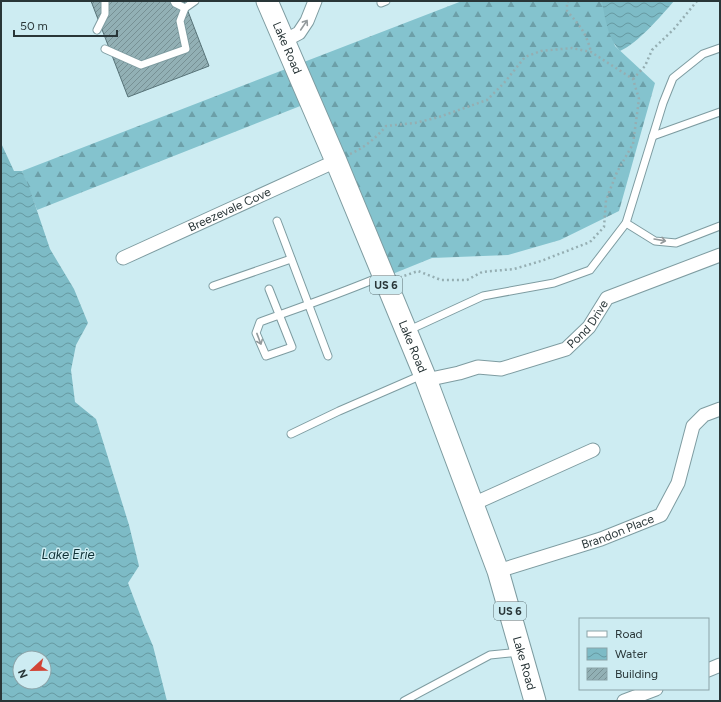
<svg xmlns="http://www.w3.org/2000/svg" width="721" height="702" font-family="Figtree,sans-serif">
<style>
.forest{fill:url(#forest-firs)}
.water{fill:url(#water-waves);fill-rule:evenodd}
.building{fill:url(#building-hatch);stroke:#577378}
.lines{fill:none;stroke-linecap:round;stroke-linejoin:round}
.lane-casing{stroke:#7e9ca1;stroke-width:9}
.street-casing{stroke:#7e9ca1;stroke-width:15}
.primary-casing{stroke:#7e9ca1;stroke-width:23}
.path{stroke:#95aeb2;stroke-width:2.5;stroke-dasharray:2 3;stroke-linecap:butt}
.lane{stroke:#fff;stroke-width:7}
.street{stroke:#fff;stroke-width:13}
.primary{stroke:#fff;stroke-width:21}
.oneway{stroke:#949a9c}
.labels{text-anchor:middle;stroke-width:3;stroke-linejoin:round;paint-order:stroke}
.shield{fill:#cdecf2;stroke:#5a6d70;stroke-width:1}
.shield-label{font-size:11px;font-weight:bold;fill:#293638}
.street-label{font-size:12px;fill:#293638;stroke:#cdecf2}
.water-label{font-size:13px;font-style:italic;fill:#0e2f34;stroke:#cdecf2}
</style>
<defs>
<pattern id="forest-firs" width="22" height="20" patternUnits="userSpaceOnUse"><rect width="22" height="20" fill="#84c3ce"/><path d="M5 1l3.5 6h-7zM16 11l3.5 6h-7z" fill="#6c9fa8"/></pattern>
<pattern id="water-waves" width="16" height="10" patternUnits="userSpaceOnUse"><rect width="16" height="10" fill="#7dbbc6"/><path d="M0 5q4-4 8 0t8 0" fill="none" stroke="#6699a2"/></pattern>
<pattern id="building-hatch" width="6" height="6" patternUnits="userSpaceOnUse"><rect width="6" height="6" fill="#92b0b5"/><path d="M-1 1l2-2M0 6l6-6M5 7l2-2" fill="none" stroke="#779094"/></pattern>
</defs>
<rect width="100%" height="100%" fill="#cdecf2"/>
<!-- forest -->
<path class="forest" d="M462,1H604L603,2L615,46L655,83L619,211L560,240L508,255L432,258L390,275L318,99L37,210L22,171Z"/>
<!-- water -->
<g class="water">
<path d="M604,1H674C661,16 638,43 620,51C608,39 605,18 602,2Z"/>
<path d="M1,143L14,171H22L29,187L50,249L74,289L88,323L76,345L71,370L75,402L96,419L129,525L139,566L128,583L144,625L153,646L167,701H1ZM20,658H44V682H20Z"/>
</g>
<!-- building -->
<path class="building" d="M91,1H184L209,66L128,97Z"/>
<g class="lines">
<!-- lane casing -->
<g class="lane-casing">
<g id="lane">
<path d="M174,1L175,3L185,8"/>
<path d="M381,3L386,1"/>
<path d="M97,30L105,14V1"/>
<path d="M105,49L141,65L186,49L180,21L185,8L195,1"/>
<path d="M653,136L720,112"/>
<path d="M277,221L328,356"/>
<path d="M626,223L655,241L676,243L720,226"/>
<path d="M213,286L291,259"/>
<path d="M269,289L292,347L266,356L256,333L260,322C301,307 342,293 382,276"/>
<path d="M407,331L483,296L554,283L590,270L626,223L663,103L673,78L703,54L720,48"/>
<path d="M291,434L339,411L422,375"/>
<path d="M404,701L490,655L519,652"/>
</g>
</g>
<!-- street casing -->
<g class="street-casing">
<g id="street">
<path d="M284,41L299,33L307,21L315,1"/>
<path id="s1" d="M123,258L336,161"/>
<path id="s2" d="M426,380L459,373L478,367L501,369L566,349L589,327L607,298L720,255"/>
<path d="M473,504L593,450"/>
<path id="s3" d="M498,571L601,539L661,515L678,483L693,426L704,415L720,409"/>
<path d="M708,670L720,665"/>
<path d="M624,701L656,689"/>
</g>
</g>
<!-- primary casing -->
<g class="primary-casing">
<g id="primary">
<path id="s4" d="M267,1L336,161L424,374L498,571L535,701"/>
</g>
</g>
<!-- path -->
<g class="path">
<path d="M569,1L567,2V11C580,26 586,32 591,52"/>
<path d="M633,79L645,66L652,50L674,29L697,1"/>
<path d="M350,154C364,148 376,138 386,126L415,123L439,117L487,100L504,83L525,57L541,51L572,48L591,52L633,79L639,99L633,144L617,172L606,200L604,227L590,242L541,261L514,269L482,272L467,280H441L418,271L401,277"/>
</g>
<!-- lane -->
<use href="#lane" class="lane"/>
<!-- street -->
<use href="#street" class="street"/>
<!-- primary -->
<use href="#primary" class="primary"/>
</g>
<!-- one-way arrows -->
<defs><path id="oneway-shaft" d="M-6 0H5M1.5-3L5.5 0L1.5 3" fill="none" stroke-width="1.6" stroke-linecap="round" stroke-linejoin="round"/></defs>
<g class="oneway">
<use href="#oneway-shaft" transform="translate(304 25) rotate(-56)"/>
<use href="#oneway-shaft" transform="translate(660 240) rotate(10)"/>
<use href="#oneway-shaft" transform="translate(259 339) rotate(69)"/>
</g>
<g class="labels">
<!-- shield labels -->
<g class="shield">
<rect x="370" y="276" width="32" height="18" rx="3"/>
<rect x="494" y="602" width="32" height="18" rx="3"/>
</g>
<g class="shield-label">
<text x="386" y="289">US 6</text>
<text x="510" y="615">US 6</text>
</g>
<!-- street labels -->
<g class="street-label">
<text dy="4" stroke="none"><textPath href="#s4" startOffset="51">Lake Road</textPath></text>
<text dy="4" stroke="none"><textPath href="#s1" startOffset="117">Breezevale Cove</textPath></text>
<text dy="4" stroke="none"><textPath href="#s2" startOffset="178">Pond Drive</textPath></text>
<text dy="4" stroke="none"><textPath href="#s4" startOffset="375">Lake Road</textPath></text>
<text dy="4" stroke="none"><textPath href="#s3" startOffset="126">Brandon Place</textPath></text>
<text dy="4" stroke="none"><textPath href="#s4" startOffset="711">Lake Road</textPath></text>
</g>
<!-- water labels -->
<g class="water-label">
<text x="68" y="559">Lake Erie</text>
</g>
</g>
<!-- border -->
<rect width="721" height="702" fill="none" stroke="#293638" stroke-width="4"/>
<!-- legend -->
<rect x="579" y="618" width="130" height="72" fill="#cdecf2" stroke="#8ba3a8"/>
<rect x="587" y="631" width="20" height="6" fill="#ffffff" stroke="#8ba3a8"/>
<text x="615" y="638" font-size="12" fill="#293638">Road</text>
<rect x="587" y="648" width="20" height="12" fill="url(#water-waves)" stroke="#8ba3a8"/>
<text x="615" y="658" font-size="12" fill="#293638">Water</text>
<rect x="587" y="668" width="20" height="12" fill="url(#building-hatch)" stroke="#8ba3a8"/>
<text x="615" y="678" font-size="12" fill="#293638">Building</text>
<!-- north arrow -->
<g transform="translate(32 670) rotate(248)"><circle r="19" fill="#cdecf2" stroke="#8ba3a8"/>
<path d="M0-3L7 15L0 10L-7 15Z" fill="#d14435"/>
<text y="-6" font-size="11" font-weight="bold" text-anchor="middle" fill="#293638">N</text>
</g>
<!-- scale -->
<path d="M14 30v6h103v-6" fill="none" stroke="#293638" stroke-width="2"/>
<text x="20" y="30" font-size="12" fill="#293638" stroke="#cdecf2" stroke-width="3" paint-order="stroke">50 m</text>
</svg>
